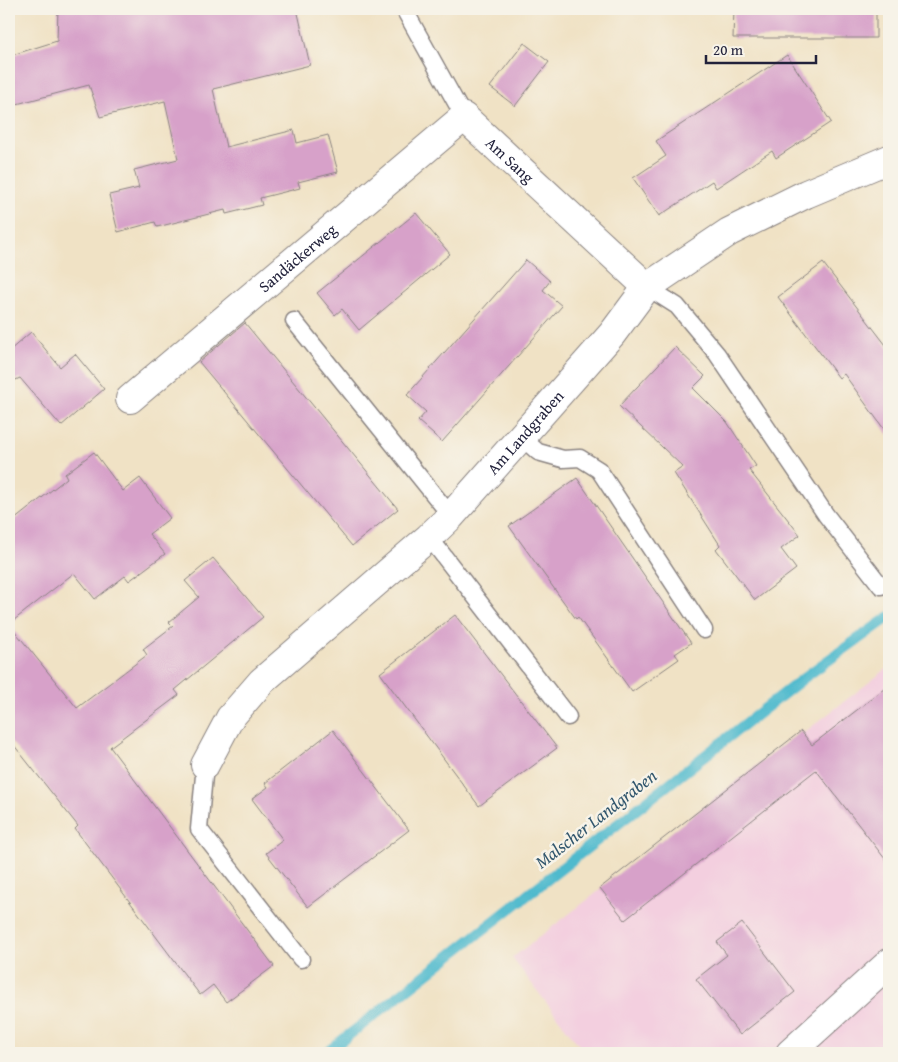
<svg xmlns="http://www.w3.org/2000/svg" width="898" height="1062" font-family="'Gentium Book Plus',serif">
<style>
.built{fill:#f3cfdf}
.lines{fill:none;stroke-linecap:round;stroke-linejoin:round}
.stream{stroke:#50bacd;stroke-width:11}
.building{fill:#d7a1c9}
.lane-casing{stroke:#898280;stroke-width:19}
.street-casing{stroke:#898280;stroke-width:30}
.lane{stroke:#fff;stroke-width:16}
.street{stroke:#fff;stroke-width:28}
.labels{text-anchor:middle;stroke-width:5;stroke-linejoin:round;paint-order:stroke}
.street-label{font-size:16px;fill:#22223b;stroke:#f7f3e8}
.water-label{font-size:18px;font-style:italic;fill:#32576e;stroke:#f7f3e8}
</style>
<rect width="100%" height="100%" fill="#f7f3e8"/>
<filter id="ink" filterUnits="userSpaceOnUse"><feTurbulence type="fractalNoise" baseFrequency=".02" numOctaves="2"/><feDisplacementMap in="SourceGraphic" scale="10" xChannelSelector="R" yChannelSelector="G"/><feConvolveMatrix kernelMatrix="1 2 1 2 8 2 1 2 1" color-interpolation-filters="sRGB"/></filter>
<filter id="wash" filterUnits="userSpaceOnUse"><feTurbulence type="fractalNoise" baseFrequency=".0096" numOctaves="4" result="noise"/><feDisplacementMap in="SourceGraphic" scale="20" xChannelSelector="R" yChannelSelector="G"/><feGaussianBlur stdDeviation="1.12" result="paint"/><feColorMatrix in="noise" values="0 0 0 0 0 0 0 0 0 0 0 0 0 0 0 0 0 1.4 0 .05"/><feComposite in="paint" operator="in"/></filter>
<g filter="url(#wash)">
<rect width="100%" height="100%" fill="#f0e2c5"/>
<!-- built -->
<path class="built" d="M889,667V1053H585L512,958Z"/>
<g class="lines">
<!-- stream -->
<path class="stream" d="M326,1053L809,674L889,617"/>
</g>
<g id="blocks">
<!-- building -->
<g class="building">
<path d="M58,9H297L310,65L213,89L226,147L294,130L297,143L328,135L338,172L298,182L300,188L260,198L262,205L226,214L225,210L157,227L155,222L118,232L109,195L139,188L134,170L178,159L165,101L100,117L89,85L9,106V56L57,41Z"/>
<path d="M734,9H876V38H733Z"/>
<path d="M524,43L549,62L515,106L490,87Z"/>
<path d="M787,55L831,122L776,158L772,151L716,188L712,181L659,216L633,178L666,156L656,141Z"/>
<path d="M416,213L450,254L359,330L342,309L335,315L317,293Z"/>
<path d="M526,260L550,281L543,290L562,306L442,442L418,421L426,412L407,395Z"/>
<path d="M823,263L889,349V436L844,374L839,378L778,297Z"/>
<path d="M245,323L398,509L352,546L199,362Z"/>
<path d="M31,332L60,367L75,354L104,389L61,426L20,378L9,383V351Z"/>
<path d="M675,347L705,376L693,388L727,422L756,466L749,470L800,535L781,549L796,569L755,600L716,549L720,545L674,473L683,467L619,406Z"/>
<path d="M94,452L123,491L140,478L170,518L149,534L165,554L129,581L125,576L95,599L74,573L9,624L77,708L147,655L143,649L173,626L169,622L199,597L185,581L213,558L263,617L175,690L179,695L110,747L274,966L226,1002L213,985L200,995L75,829L78,826L9,739V524L67,478L65,474Z"/>
<path d="M577,478L691,643L675,654L679,659L632,692L578,617L576,619L509,526Z"/>
<path d="M455,615L557,748L479,806L380,673Z"/>
<path d="M889,685V864L816,770L625,920L600,888L801,731L812,745Z"/>
<path d="M333,730L409,830L308,907L266,853L283,840L252,799L268,787L265,783Z"/>
<path d="M742,923L795,992L740,1035L696,979L727,955L717,942Z"/>
</g>
</g>
</g>
<g filter="url(#ink)">
<use href="#blocks" fill-opacity="0" stroke="#898280" stroke-width="1"/>
<g class="lines">
<!-- lane casing -->
<g class="lane-casing">
<g id="lane">
<path d="M404,9L464,117"/>
<path d="M647,287L677,306L717,354L826,515L881,586"/>
<path d="M294,321L451,516"/>
<path d="M521,437L538,452L563,459L580,458L599,470L704,630"/>
<path d="M429,537L568,717"/>
<path d="M205,765L199,829L301,959"/>
</g>
</g>
<!-- street casing -->
<g class="street-casing">
<g id="street">
<path id="s1" d="M130,399L464,117L647,287"/>
<path id="s2" d="M205,765L230,718L262,681L429,537L451,516L612,334L647,287L729,232L806,194L889,159"/>
<path d="M790,1053L889,963"/>
</g>
</g>
<!-- lane -->
<use href="#lane" class="lane"/>
<!-- street -->
<use href="#street" class="street"/>
</g>
</g>
<g class="labels">
<!-- street labels -->
<g class="street-label">
<text dy="6" stroke="none"><textPath href="#s1" startOffset="500">Am Sang</textPath></text>
<text dy="6" stroke="none"><textPath href="#s1" startOffset="219">Sandäckerweg</textPath></text>
<text dy="6" stroke="none"><textPath href="#s2" startOffset="465">Am Landgraben</textPath></text>
</g>
<!-- water labels -->
<g class="water-label">
<text transform="translate(596 819) rotate(-38)" y="6">Malscher Landgraben</text>
</g>
</g>
<!-- margin -->
<rect width="898" height="1062" fill="none" stroke="#f7f3e8" stroke-width="30"/>
<!-- scale -->
<path d="M706 55v8h110v-8" fill="none" stroke="#22223b" stroke-width="2.5"/>
<text x="713" y="55" font-size="15" fill="#22223b" stroke="#f7f3e8" stroke-width="4" paint-order="stroke">20 m</text>
</svg>
